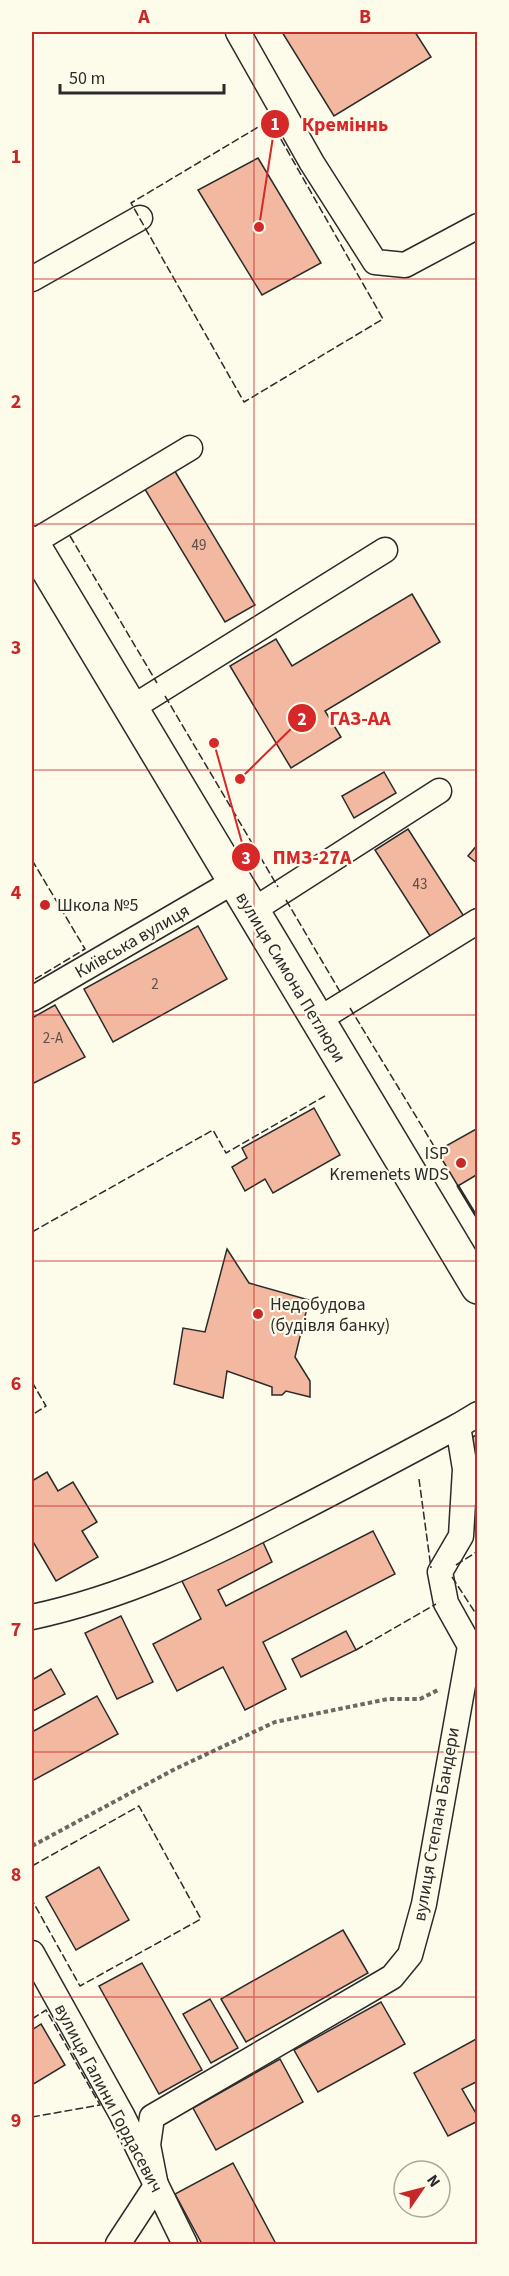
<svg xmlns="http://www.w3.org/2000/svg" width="509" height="2276" font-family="'Source Sans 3',sans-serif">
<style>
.building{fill:#f2b8a0;stroke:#2b2b2b;stroke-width:1.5}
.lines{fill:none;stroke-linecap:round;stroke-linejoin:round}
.minor-casing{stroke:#2b2b2b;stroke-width:27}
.highway-casing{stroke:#2b2b2b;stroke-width:36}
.path{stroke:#6a6964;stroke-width:4;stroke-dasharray:4.5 3;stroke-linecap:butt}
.minor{stroke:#fdfbea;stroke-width:24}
.highway{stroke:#fdfbea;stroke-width:33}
.fence{stroke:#2b2b2b;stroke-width:1.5;stroke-dasharray:8 3;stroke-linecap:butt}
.wall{stroke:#2b2b2b;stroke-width:3}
.grid{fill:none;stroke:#c62828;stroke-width:1.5;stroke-opacity:0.55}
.poi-dot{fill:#c62828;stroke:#fdfbea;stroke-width:2}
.labels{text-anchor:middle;stroke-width:4.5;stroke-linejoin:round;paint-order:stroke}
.number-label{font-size:15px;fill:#5d4e48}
.poi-label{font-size:18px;fill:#2b2b2b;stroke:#fdfbea;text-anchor:start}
.street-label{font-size:18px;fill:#2b2b2b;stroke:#fdfbea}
.leader{fill:none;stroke:#d62828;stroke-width:2}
.callout-dot{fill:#d62828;stroke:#fdfbea;stroke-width:2}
.mark-label{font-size:18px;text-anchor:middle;font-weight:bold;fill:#fff}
.callout-label{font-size:20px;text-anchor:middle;font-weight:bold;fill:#d62828;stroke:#fdfbea;stroke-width:4.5;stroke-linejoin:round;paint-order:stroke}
.neatline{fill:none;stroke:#c62828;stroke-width:2}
.grid-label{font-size:20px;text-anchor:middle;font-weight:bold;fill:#c62828}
</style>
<rect width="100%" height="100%" fill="#fdfbea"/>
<!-- building -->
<g class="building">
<path d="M282,32H415L431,57L334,116Z"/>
<path d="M258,158L321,263L262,295L198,190Z"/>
<path d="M173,468L255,605L225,622L143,486Z"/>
<path d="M412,594L440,642L325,711L341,737L291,768L230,666L276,639L292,666Z"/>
<path d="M384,772L396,793L354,818L342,796Z"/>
<path d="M408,829L465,918L432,939L375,850Z"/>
<path d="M478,844V864L468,856Z"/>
<path d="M198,926L227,979L113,1042L84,989Z"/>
<path d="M55,1005L85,1057L32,1084V1018Z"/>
<path d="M314,1108L340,1155L273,1193L265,1179L245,1191L232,1167L247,1158L242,1148Z"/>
<path d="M478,1128V1174L458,1186L437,1151Z"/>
<path d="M227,1249L249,1283L309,1300L295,1357L310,1381V1397L286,1391L282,1395H272V1387L227,1371L223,1398L174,1384L183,1328L205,1332Z"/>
<path d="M478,1434V1458L467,1440Z"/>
<path d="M47,1472L58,1491L73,1482L97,1522L82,1531L98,1557L56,1581L32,1540V1481Z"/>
<path d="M373,1531L395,1574L263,1642L286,1689L245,1710L223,1667L177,1691L153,1644L201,1619L182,1581L262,1540L272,1562L218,1590L226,1606Z"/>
<path d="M121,1616L153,1682L117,1699L85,1633Z"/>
<path d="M346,1631L356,1650L301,1677L292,1659Z"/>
<path d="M51,1669L65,1694L33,1711L32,1680Z"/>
<path d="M97,1696L118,1734L32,1781V1732Z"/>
<path d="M99,1867L129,1920L76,1950L46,1897Z"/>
<path d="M343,1930L368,1973L246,2042L221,1999Z"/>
<path d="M142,1963L202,2070L159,2094L99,1986Z"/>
<path d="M210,1999L238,2048L211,2063L183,2014Z"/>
<path d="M381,2002L405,2044L318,2092L294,2050Z"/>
<path d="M41,2024L65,2065L32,2085V2030Z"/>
<path d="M478,2038V2081L462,2089L478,2117V2121L448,2136L414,2073Z"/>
<path d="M280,2059L303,2102L216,2150L193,2108Z"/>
<path d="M233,2163L276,2244H202L175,2194Z"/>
</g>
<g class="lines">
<!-- minor casing -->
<g class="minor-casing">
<g id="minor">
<path d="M238,32L312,163L375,262L405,265L478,226"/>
<path d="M32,279L140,218"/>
<path d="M32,543L190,448"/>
<path d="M130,709L385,550"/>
<path d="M252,911L439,791"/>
<path d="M32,999L233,882"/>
<path d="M318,1020L478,921"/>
<path d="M32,1617C125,1597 205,1559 289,1515C346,1486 402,1456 458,1426"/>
<path d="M32,1953L122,2115L185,2244"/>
<path d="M118,2244L156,2186L148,2145L152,2117L392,1977L410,1955L424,1904L470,1646L446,1603L440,1572L461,1536L465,1469L458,1426L478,1414"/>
</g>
</g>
<!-- highway casing -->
<g class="highway-casing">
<path id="highway" d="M32,543L478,1287"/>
</g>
<!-- path -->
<path class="path" d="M32,1846L175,1769L275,1722L388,1699H420L440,1689"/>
<!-- minor -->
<use href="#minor" class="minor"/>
<!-- highway -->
<use href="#highway" class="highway"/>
<!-- fence -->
<g class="fence">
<path d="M270,120L383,319L244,402L131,203Z"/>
<path d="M70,536L157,683"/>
<path d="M165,696L278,887"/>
<path d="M32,860L85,949L32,981"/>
<path d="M286,900L342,995"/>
<path d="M350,1008L437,1151"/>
<path d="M32,1232L213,1130L226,1153L325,1096"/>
<path d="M32,1382L46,1406L32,1415"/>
<path d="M419,1479L431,1568"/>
<path d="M456,1565L478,1551"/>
<path d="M452,1577L478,1617"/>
<path d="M356,1650L436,1604"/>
<path d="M32,1866L139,1806L201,1919L80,1986L32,1900"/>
<path d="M32,2019L46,2010L100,2105L32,2117"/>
</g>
<!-- wall -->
<path class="wall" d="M458,1186L478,1219"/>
</g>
<!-- grid -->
<path class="grid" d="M254,32V2244M32,279H478M32,524H478M32,770H478M32,1015H478M32,1261H478M32,1506H478M32,1752H478M32,1997H478"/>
<!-- markers -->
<g class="poi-dot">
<circle cx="45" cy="905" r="6"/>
<circle cx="461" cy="1163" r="6"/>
<circle cx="258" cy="1314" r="6"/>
</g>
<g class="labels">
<!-- number labels -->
<g class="number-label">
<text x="199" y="550">49</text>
<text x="420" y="889">43</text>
<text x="155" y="989">2</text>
<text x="53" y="1043">2-А</text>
</g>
<!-- poi labels -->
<g class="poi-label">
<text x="57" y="911">Школа №5</text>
<text x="449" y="1159" text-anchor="end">ISP<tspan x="449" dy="21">Kremenets WDS</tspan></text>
<text x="270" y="1310">Недобудова<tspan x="270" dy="21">(будівля банку)</tspan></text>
</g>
<!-- street labels -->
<g class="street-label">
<text transform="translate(132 941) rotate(-30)" y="6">Київська вулиця</text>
<text transform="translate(291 977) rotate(59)" y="6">вулиця Симона Петлюри</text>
<text transform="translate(436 1824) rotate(-80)" y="6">вулиця Степана Бандери</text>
<text transform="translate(109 2098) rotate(62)" y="6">вулиця Галини Гордасевич</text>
</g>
</g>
<!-- callouts -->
<path class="leader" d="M259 227L275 124M240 779L302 718M214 743L246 857"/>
<g class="callout-dot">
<circle cx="259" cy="227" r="6"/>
<circle cx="240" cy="779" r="6"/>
<circle cx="214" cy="743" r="6"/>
<circle cx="275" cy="124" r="15"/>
<circle cx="302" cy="718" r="15"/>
<circle cx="246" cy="857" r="15"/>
</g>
<g class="mark-label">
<text x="275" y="130">1</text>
<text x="302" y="725">2</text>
<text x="246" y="864">3</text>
</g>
<g class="callout-label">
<text x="345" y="131">Креміннь</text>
<text x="360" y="725">ГАЗ-АА</text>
<text x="312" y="864">ПМЗ-27А</text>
</g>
<!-- border -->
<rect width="509" height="2276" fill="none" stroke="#fdfbea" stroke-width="66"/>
<!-- north arrow -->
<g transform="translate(422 2189) rotate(55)"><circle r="28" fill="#fdfbea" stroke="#a9a89e" stroke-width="1.5"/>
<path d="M0-4.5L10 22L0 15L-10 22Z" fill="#c62828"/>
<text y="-9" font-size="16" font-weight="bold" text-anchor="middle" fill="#2b2b2b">N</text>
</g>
<!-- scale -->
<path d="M60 84v9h164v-9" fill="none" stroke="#2b2b2b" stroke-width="3"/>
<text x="69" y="84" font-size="18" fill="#2b2b2b" stroke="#fdfbea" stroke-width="4.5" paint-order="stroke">50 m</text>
<rect x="33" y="33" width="443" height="2210" class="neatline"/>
<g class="grid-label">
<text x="144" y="23">A</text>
<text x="365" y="23">B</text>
<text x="16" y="163">1</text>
<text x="16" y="408">2</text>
<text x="16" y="654">3</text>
<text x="16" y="899">4</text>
<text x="16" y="1145">5</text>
<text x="16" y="1390">6</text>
<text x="16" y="1636">7</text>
<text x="16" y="1881">8</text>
<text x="16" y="2127">9</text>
</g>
</svg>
